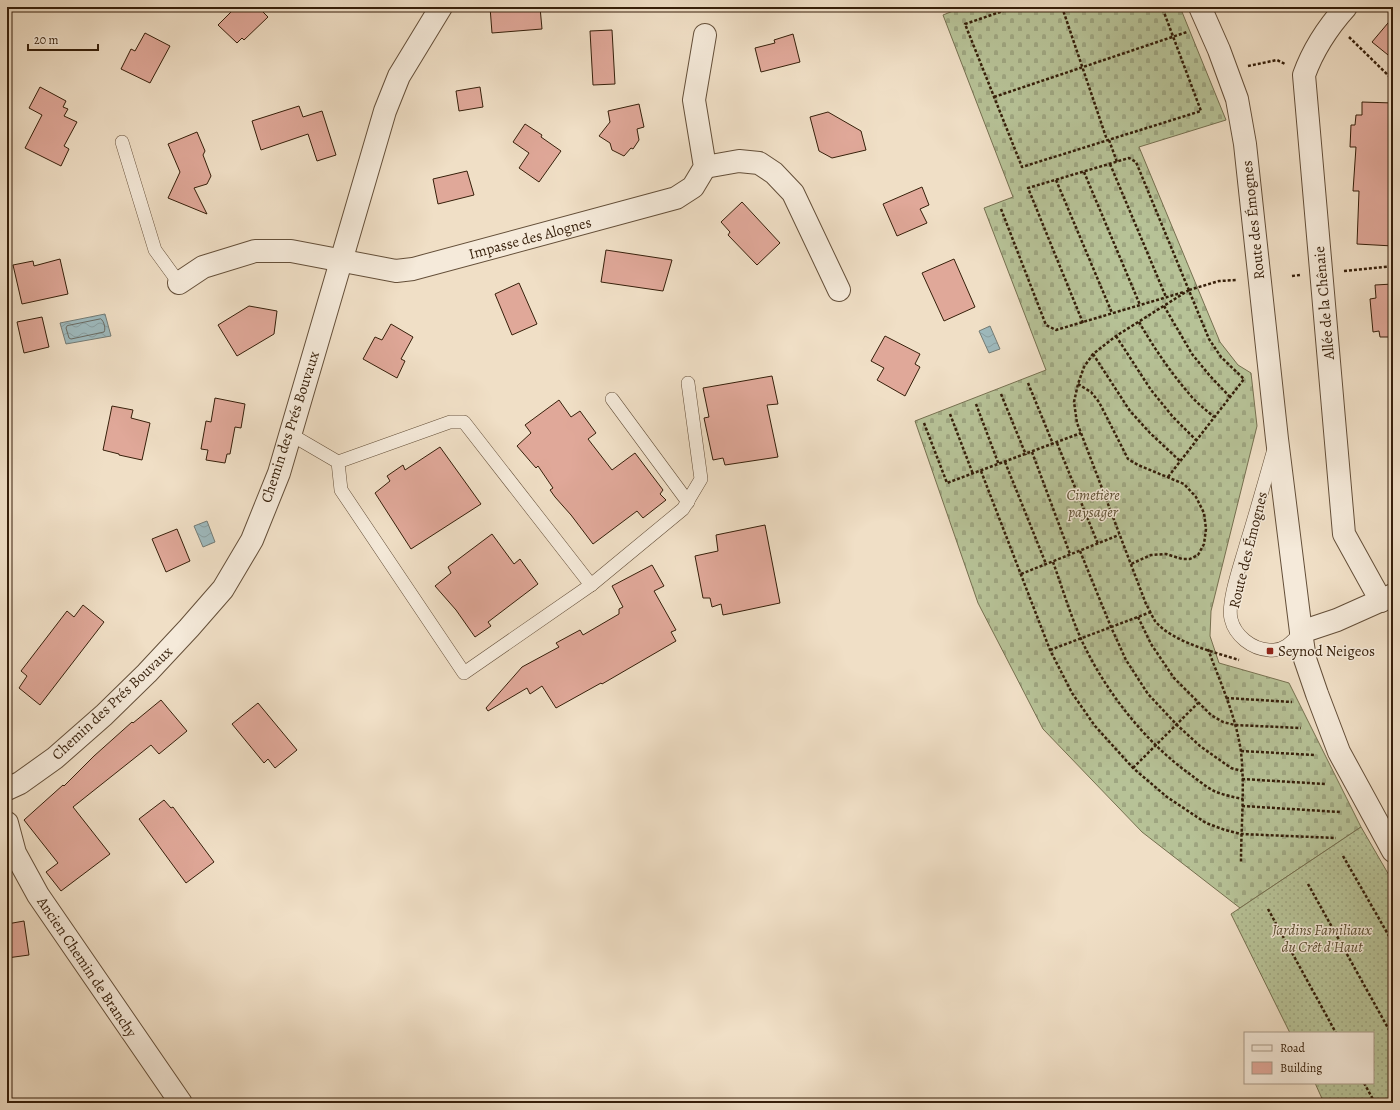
<svg xmlns="http://www.w3.org/2000/svg" width="1400" height="1110" font-family="Alegreya,serif">
<style>
.cemetery{fill:url(#cemetery-stones);stroke:#767050}
.garden{fill:url(#garden-dots);stroke:#767050}
.water{fill:url(#water-waves);stroke:#747c76}
.lines{fill:none;stroke-linecap:round;stroke-linejoin:round}
.shore{stroke:#6a6c64;stroke-width:1}
.building{fill:#e0a899;stroke:#361f0a}
.service-casing{stroke:#644f39;stroke-width:14}
.minor-casing{stroke:#644f39;stroke-width:24}
.tertiary-casing{stroke:#644f39;stroke-width:24}
.path{stroke:#361f0a;stroke-width:2.5;stroke-dasharray:3 2;stroke-linecap:butt}
.service{stroke:#f5eada;stroke-width:13}
.minor{stroke:#f5eada;stroke-width:22}
.tertiary{stroke:#f5eada;stroke-width:22}
.poi-dot{fill:#8f2418;stroke:#f5eada;stroke-width:1.5}
.labels{text-anchor:middle;stroke-width:3;stroke-linejoin:round;paint-order:stroke}
.street-label{font-size:15px;fill:#361f0a;stroke:#f5eada}
.park-label{font-size:15px;font-style:italic;fill:#5d5034;stroke:#f5eada}
.poi-label{font-size:15px;fill:#361f0a;stroke:#f5eada;text-anchor:start}
</style>
<defs>
<pattern id="cemetery-stones" width="16" height="16" patternUnits="userSpaceOnUse"><rect width="16" height="16" fill="#b7c297"/><path d="M2 7V4a2 2 0 0 1 4 0v3zM10 15v-3a2 2 0 0 1 4 0v3z" fill="#9ea681"/></pattern>
<pattern id="garden-dots" width="8" height="8" patternUnits="userSpaceOnUse"><rect width="8" height="8" fill="#b7c297"/><path d="M2 2h.1M6 6h.1" fill="none" stroke="#9ea681" stroke-width="1.8" stroke-linecap="round"/></pattern>
<pattern id="water-waves" width="16" height="10" patternUnits="userSpaceOnUse"><rect width="16" height="10" fill="#9ebabe"/><path d="M0 5q4-4 8 0t8 0" fill="none" stroke="#899fa2"/></pattern>
</defs>
<rect width="100%" height="100%" fill="#f0dfc6"/>
<filter id="stains"><feTurbulence type="fractalNoise" baseFrequency=".005" numOctaves="4"/><feColorMatrix values="0 0 0 0 .2 0 0 0 0 .09 0 0 0 0 .02 0 0 0 .5 -.17"/></filter>
<radialGradient id="worn" r=".72"><stop offset=".6" stop-color="#630" stop-opacity="0"/><stop offset="1" stop-color="#630" stop-opacity=".3"/></radialGradient>
<!-- cemetery -->
<path class="cemetery" d="M963,7H1180L1226,120L1139,147L1220,342L1238,365L1251,373L1257,426L1211,611L1210,636L1219,663L1289,683L1361,827L1240,908L1142,832L1043,729L978,603L915,421L1046,370L984,208L1013,197L943,15Z"/>
<!-- garden -->
<path class="garden" d="M1361,827L1393,882V1103H1324L1315,1083H1373V1033H1290L1231,914Z"/>
<!-- water -->
<g class="water">
<path d="M105,314L111,336L66,344L60,323Z"/>
<path d="M990,326L1000,349L989,353L979,331Z"/>
<path d="M207,521L215,542L203,547L194,526Z"/>
</g>
<g class="lines">
<!-- shore -->
<path class="shore" d="M101,319C104,321 106,329 104,332L71,339L69,338L66,328L67,326Z"/>
</g>
<!-- building -->
<g class="building">
<path d="M236,7H258L268,17L244,40L242,38L237,43L218,25Z"/>
<path d="M490,7H540L542,29L492,33Z"/>
<path d="M1393,17V59L1372,42Z"/>
<path d="M612,30L615,84L593,85L590,31Z"/>
<path d="M145,33L170,46L150,83L121,69L131,49L135,51Z"/>
<path d="M793,34L800,62L761,72L755,48L775,43L774,40Z"/>
<path d="M40,87L66,101L63,107L68,109L64,116L77,122L64,146L69,149L61,166L25,148L42,115L29,108Z"/>
<path d="M480,87L483,107L459,111L456,91Z"/>
<path d="M1362,102L1393,103V246L1357,244L1359,191H1353L1356,147H1350L1351,125H1355L1356,115H1362Z"/>
<path d="M639,104L644,127L637,129L639,140L633,149L631,148L624,156L612,150L610,143L599,136L610,122L608,111Z"/>
<path d="M299,106L303,117L322,111L336,155L317,161L308,134L261,150L252,121Z"/>
<path d="M828,112L861,131L866,150L832,158L819,151L810,117Z"/>
<path d="M525,124L542,135L541,137L561,151L539,182L519,168L529,153L513,142Z"/>
<path d="M197,132L205,151L203,155L211,176L207,184L194,188L207,214L168,198L180,172L168,144Z"/>
<path d="M467,171L474,195L438,204L433,179Z"/>
<path d="M922,187L929,205L920,209L927,223L897,236L883,204Z"/>
<path d="M742,202L780,243L757,265L728,235L730,232L721,222Z"/>
<path d="M606,250L672,260L663,291L601,282Z"/>
<path d="M60,259L68,294L22,304L13,265L33,261L34,266Z"/>
<path d="M954,259L975,307L944,321L922,273Z"/>
<path d="M519,283L537,324L512,335L495,294Z"/>
<path d="M1393,284V337H1380L1379,331L1373,332L1370,299L1376,298L1375,285Z"/>
<path d="M249,306L277,311L274,334L237,356L218,325Z"/>
<path d="M42,317L49,347L24,353L17,322Z"/>
<path d="M391,324L413,337L401,359L405,361L397,378L363,359L375,337L382,340Z"/>
<path d="M885,336L920,354L915,364L920,367L905,396L877,380L884,368L871,361Z"/>
<path d="M772,376L778,404L767,405L778,457L725,465L723,458L713,460L704,418L709,417L703,388Z"/>
<path d="M215,398L245,404L241,428L235,427L230,454H227L225,463L206,460L208,450L201,449L206,421L211,422Z"/>
<path d="M559,400L571,417L580,411L596,433L588,439L612,470L635,453L663,490L660,494L666,500L643,518L637,511L593,544L571,515L555,497L550,490L553,488L538,466L536,468L517,446L531,433L525,425Z"/>
<path d="M112,406L133,410L131,418L150,423L142,460L119,455V454L103,450Z"/>
<path d="M440,447L481,504L411,549L375,493L390,481L387,476L403,465L405,470Z"/>
<path d="M765,525L780,603L723,615L721,604L712,607L710,598H703L695,556L718,551L716,535Z"/>
<path d="M177,529L190,561L166,572L152,539Z"/>
<path d="M492,534L514,564L520,559L538,584L488,622L491,626L475,637L456,610L435,586L451,573L448,567Z"/>
<path d="M652,565L664,586L654,591L676,630L671,632L676,641L602,684L601,683L556,708L542,686L530,694L527,688L488,711L486,708L522,667L559,647L556,643L580,630L583,635L619,614V609L623,607L612,586Z"/>
<path d="M83,605L104,622L40,705L19,688L27,676L21,671L67,611L74,617Z"/>
<path d="M161,700L187,731L159,754L151,745L73,807L110,854L61,891L46,872L58,863L24,820L63,785L64,786L94,756L132,722L133,723Z"/>
<path d="M258,703L297,750L275,768L268,759L264,763L232,724Z"/>
<path d="M164,800L171,808L173,807L214,862L186,883L139,819Z"/>
<path d="M24,921L29,955L7,958V924Z"/>
</g>
<g class="lines">
<!-- service casing -->
<g class="service-casing">
<g id="service">
<path d="M122,142L155,250L179,283"/>
<path d="M612,399L688,502"/>
<path d="M290,434L338,462L341,490L464,673L591,585L464,422H450L338,462"/>
<path d="M1274,449C1265,481 1256,513 1246,545C1241,563 1227,602 1231,619C1235,636 1252,649 1269,650C1283,652 1292,642 1301,632"/>
<path d="M591,585L683,509L701,479L688,383"/>
</g>
</g>
<!-- minor casing -->
<g class="minor-casing">
<g id="minor">
<path d="M1346,7C1328,27 1313,50 1304,75L1344,534L1381,601"/>
<path d="M705,167L739,161L759,163L774,173L793,193L839,290"/>
<path d="M179,283L203,267L255,251H291L396,271L413,269L676,198L693,187L705,167L694,100L705,35"/>
<path d="M1301,632L1337,620L1393,595"/>
<path d="M7,823L15,853L38,895L181,1103"/>
</g>
</g>
<!-- tertiary casing -->
<g class="tertiary-casing">
<g id="tertiary">
<path d="M1200,7L1219,50L1237,99L1245,144L1277,439L1301,632L1305,659L1317,694L1339,752L1393,851"/>
<path d="M7,789L20,783L55,758L104,715L147,673L189,628L223,589L252,540L279,473L385,111L399,76L441,7"/>
</g>
</g>
<!-- path -->
<g class="path">
<path d="M1015,7L965,24L1022,167L1201,111L1162,7"/>
<path d="M1062,7L1107,140"/>
<path d="M1349,37L1393,80"/>
<path d="M1248,66L1277,60L1285,64"/>
<path d="M994,97L1187,32"/>
<path d="M1109,140L1117,162"/>
<path d="M1110,164L1166,297"/>
<path d="M1084,172L1140,305"/>
<path d="M1056,180L1112,313"/>
<path d="M1001,209L1046,325L1056,330L1184,292"/>
<path d="M1344,271L1393,266"/>
<path d="M1292,276L1300,275"/>
<path d="M1189,290L1116,336L1093,354L1084,367L1078,384L1074,402L1077,423L1081,433L1146,604C1149,609 1152,616 1155,621C1172,642 1214,652 1239,660"/>
<path d="M1189,290L1219,281L1237,280"/>
<path d="M1164,306L1192,354L1210,376L1230,397"/>
<path d="M1139,322C1154,348 1171,373 1191,396C1198,404 1206,410 1214,417"/>
<path d="M1083,323L1028,188L1129,158L1136,162L1209,339L1221,357L1244,379L1168,477"/>
<path d="M1116,336L1151,390L1173,417L1196,440"/>
<path d="M1093,354L1130,411L1150,433L1180,461"/>
<path d="M1028,383L1053,444"/>
<path d="M1078,384L1091,392L1099,402L1128,459L1138,465L1184,484L1196,497L1204,513L1206,529L1204,544L1198,555L1190,559H1182L1166,554L1151,555L1131,564"/>
<path d="M1001,394L1026,455"/>
<path d="M976,404L999,465"/>
<path d="M950,414L973,474"/>
<path d="M924,423L947,483L1081,433"/>
<path d="M1057,443L1098,544"/>
<path d="M1032,452L1070,554"/>
<path d="M1005,462L1046,564"/>
<path d="M981,471L1050,650L1072,693L1095,726L1133,768L1167,797L1206,823L1225,830L1241,834L1336,838"/>
<path d="M1080,551L1111,627L1126,660L1148,694L1177,725L1200,746L1231,768L1242,771"/>
<path d="M1053,562C1062,587 1070,614 1081,639C1105,691 1145,742 1191,775C1198,780 1206,787 1214,791C1223,795 1233,797 1243,799"/>
<path d="M1021,574L1119,535"/>
<path d="M1138,617L1151,644L1174,678L1211,715L1223,722L1235,725L1301,728"/>
<path d="M1208,649C1220,682 1236,716 1241,752C1245,788 1241,826 1241,862"/>
<path d="M1050,650L1151,612"/>
<path d="M1226,698L1292,702"/>
<path d="M1241,751L1315,755"/>
<path d="M1133,768L1198,703"/>
<path d="M1242,779L1325,784"/>
<path d="M1242,806L1340,812"/>
<path d="M1343,856L1393,943"/>
<path d="M1308,884L1393,1037"/>
<path d="M1268,909L1336,1033"/>
<path d="M1364,1083L1375,1103"/>
<path d="M1392,1103H1393"/>
</g>
<!-- service -->
<use href="#service" class="service"/>
<!-- minor -->
<use href="#minor" class="minor"/>
<!-- tertiary -->
<use href="#tertiary" class="tertiary"/>
</g>
<!-- markers -->
<rect class="poi-dot" x="1266" y="647" width="8" height="8" rx="2"/>
<g class="labels">
<!-- street labels -->
<g class="street-label">
<text transform="translate(1253 220) rotate(-96)" y="5">Route des Émognes</text>
<text transform="translate(530 238) rotate(-15)" y="5">Impasse des Alognes</text>
<text transform="translate(1324 303) rotate(-95)" y="5">Allée de la Chênaie</text>
<text transform="translate(290 427) rotate(-72)" y="5">Chemin des Prés Bouvaux</text>
<text transform="translate(1248 550) rotate(-76)" y="5">Route des Émognes</text>
<text transform="translate(112 703) rotate(-43)" y="5">Chemin des Prés Bouvaux</text>
<text transform="translate(87 967) rotate(56)" y="5">Ancien Chemin de Branchy</text>
</g>
<!-- park labels -->
<g class="park-label">
<text x="1093" y="500">Cimetière<tspan x="1093" dy="17">paysager</tspan></text>
<text x="1322" y="935">Jardins Familiaux<tspan x="1322" dy="17">du Crêt d'Haut</tspan></text>
</g>
<!-- poi labels -->
<g class="poi-label">
<text x="1278" y="656">Seynod Neigeos</text>
</g>
</g>
<!-- margin -->
<rect width="1400" height="1110" fill="none" stroke="#f0dfc6" stroke-width="24"/>
<rect x="8" y="8" width="1384" height="1094" fill="none" stroke="#361f0a" stroke-width="2"/>
<rect x="12" y="12" width="1376" height="1086" fill="none" stroke="#361f0a"/>
<!-- legend -->
<rect x="1244" y="1032" width="130" height="52" fill="#f5eada" stroke="#a99987"/>
<rect x="1252" y="1045" width="20" height="6" fill="#f5eada" stroke="#a99987"/>
<text x="1280" y="1052" font-size="12" fill="#361f0a">Road</text>
<rect x="1252" y="1062" width="20" height="12" fill="#e0a899" stroke="#a99987"/>
<text x="1280" y="1072" font-size="12" fill="#361f0a">Building</text>
<!-- scale -->
<path d="M28 44v6h70v-6" fill="none" stroke="#361f0a" stroke-width="2"/>
<text x="34" y="44" font-size="12" fill="#361f0a" stroke="#f5eada" stroke-width="3" paint-order="stroke">20 m</text>
<rect width="100%" height="100%" filter="url(#stains)"/>
<rect width="100%" height="100%" fill="url(#worn)"/>
</svg>
